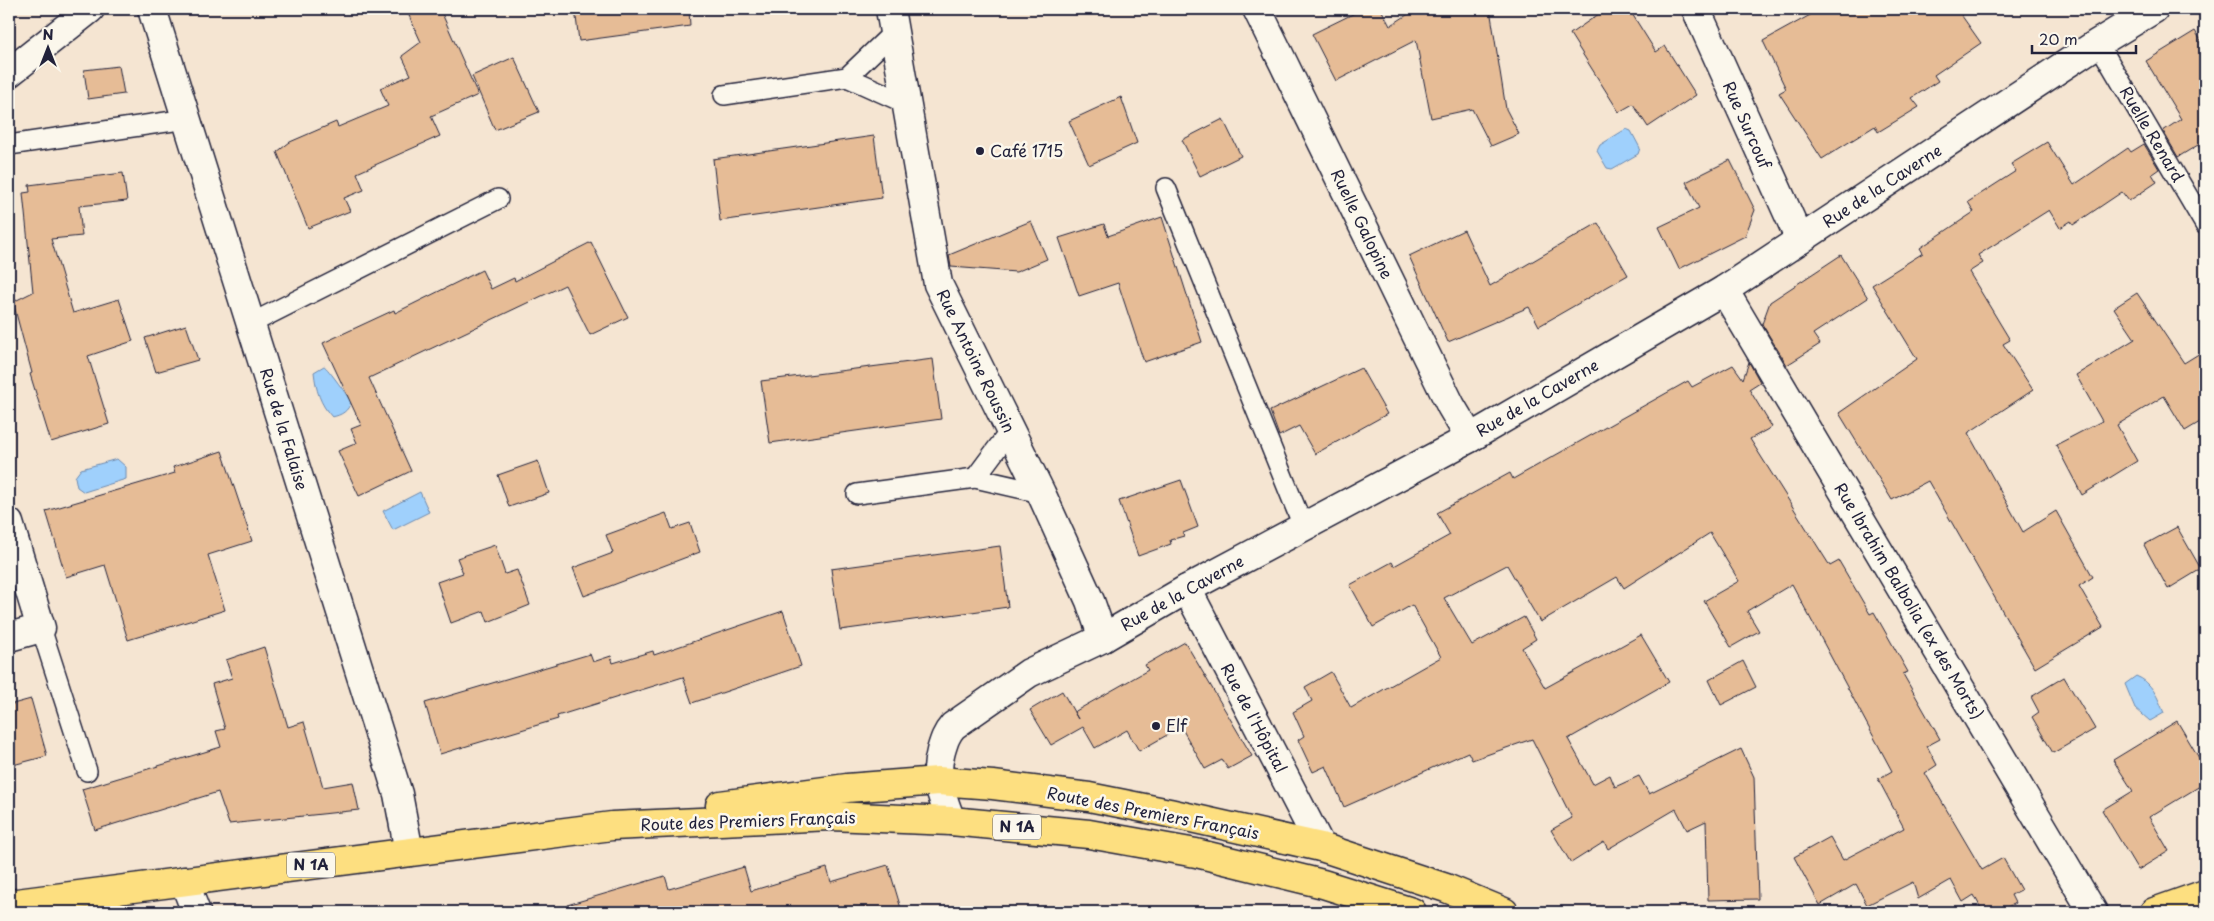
<svg xmlns="http://www.w3.org/2000/svg" width="2214" height="921" font-family="'Playpen Sans',sans-serif">
<style>
.water{fill:#9fd0fc;stroke:#6d8aaf}
.building{fill:#e6bc96;stroke:#22223b}
.lines{fill:none;stroke-linecap:round;stroke-linejoin:round}
.service-casing{stroke:#22223b;stroke-width:22}
.minor-casing{stroke:#22223b;stroke-width:31}
.tertiary-casing{stroke:#22223b;stroke-width:31}
.secondary-casing{stroke:#22223b;stroke-width:31}
.primary-casing{stroke:#22223b;stroke-width:31}
.service{stroke:#fbf7ec;stroke-width:19}
.minor{stroke:#fbf7ec;stroke-width:28}
.tertiary{stroke:#fbf7ec;stroke-width:28}
.secondary{stroke:#fbf7ec;stroke-width:28}
.primary{stroke:#fddf80;stroke-width:28}
.poi-dot{fill:#22223b;stroke:#fbf7ec;stroke-width:2}
.labels{text-anchor:middle;stroke-width:5;stroke-linejoin:round;paint-order:stroke}
.shield{fill:#fbf7ec;stroke:#636270;stroke-width:1}
.shield-label{font-size:15px;font-weight:bold;fill:#22223b}
.street-label{font-size:16px;fill:#22223b;stroke:#fbf7ec}
.poi-label{font-size:16px;fill:#22223b;stroke:#fbf7ec;text-anchor:start}
</style>
<rect width="100%" height="100%" fill="#f5e5d2"/>
<filter id="ink" filterUnits="userSpaceOnUse"><feTurbulence type="fractalNoise" baseFrequency=".02" numOctaves="2"/><feDisplacementMap in="SourceGraphic" scale="10" xChannelSelector="R" yChannelSelector="G"/><feConvolveMatrix kernelMatrix="1 2 1 2 8 2 1 2 1" color-interpolation-filters="sRGB"/></filter>
<g filter="url(#ink)">
<!-- water -->
<g class="water">
<path d="M1626,129L1631,131L1640,148L1638,154L1612,169L1607,168L1597,151L1600,145Z"/>
<path d="M324,366C327,367 350,399 351,402C348,411 342,415 332,417C320,404 316,390 314,372Z"/>
<path d="M117,459L126,467V479L84,492L77,487L75,477L81,469Z"/>
<path d="M420,492L429,512L393,530L383,511Z"/>
<path d="M2136,676C2152,682 2158,698 2164,713L2150,721L2135,708L2125,684Z"/>
</g>
<!-- building -->
<g class="building">
<path d="M406,9H440L478,95L431,116L440,136L357,173L364,190L344,198L350,211L308,228L277,152L290,142L336,122L338,127L388,106L380,88L411,75L402,56L421,42Z"/>
<path d="M575,9H689L690,26L579,41Z"/>
<path d="M1363,9H1381L1390,26L1410,13V9H1490L1506,109L1519,134L1491,146L1472,109L1431,118L1416,40L1336,81L1312,34Z"/>
<path d="M1606,9H1629L1656,52L1665,46L1696,95L1648,127L1633,104L1619,112L1570,34Z"/>
<path d="M1821,9H1957L1981,43L1934,75L1938,81L1912,98L1919,107L1878,132L1875,126L1822,159L1779,93L1786,89L1763,41Z"/>
<path d="M2195,31L2205,47V157L2198,145L2178,157L2163,131L2181,119L2146,61Z"/>
<path d="M514,57L539,112L495,130L472,76Z"/>
<path d="M119,66L124,94L88,99L84,70Z"/>
<path d="M1121,97L1137,143L1089,165L1069,121Z"/>
<path d="M1223,119L1241,156L1200,176L1182,140Z"/>
<path d="M874,136L882,198L720,221L713,159Z"/>
<path d="M2047,142L2074,185L2128,148L2131,152L2144,144L2159,169L2152,174L2157,182L2129,201L2122,192L2073,225L2071,221L2060,228L2049,210L1978,255L1983,263L1969,272L2010,340L2003,344L2033,390L1968,433L2023,532L2056,511L2093,577L2079,586L2103,627L2035,668L1928,481L1892,500L1839,413L1917,359L1872,285L1923,253L1920,248L1974,212L1968,202L2016,171L2011,164Z"/>
<path d="M1730,160L1755,210L1745,236L1679,269L1659,227L1699,208L1686,182Z"/>
<path d="M123,173L127,201L79,206L82,236L51,239L73,313L119,299L133,341L88,356L109,424L51,442L30,374L32,373L13,302L33,292L23,193L30,192L29,185Z"/>
<path d="M1162,217L1202,342L1144,362L1118,283L1079,296L1059,238L1104,224L1108,236Z"/>
<path d="M1031,221L1047,259L1016,272L951,267L949,255Z"/>
<path d="M1598,223L1628,275L1539,326L1529,307L1448,342L1409,256L1464,230L1490,286Z"/>
<path d="M591,242L628,317L590,335L565,285L369,378L411,471L359,496L338,451L357,443L351,429L361,425L323,343L394,310L395,313L482,270L491,289L514,278L515,281Z"/>
<path d="M1841,255L1868,298L1813,334L1820,344L1787,365L1762,324L1770,302Z"/>
<path d="M2137,293L2184,363L2205,350V419L2185,431L2164,396L2117,425L2137,461L2082,495L2056,445L2102,421L2076,375L2135,339L2114,308Z"/>
<path d="M186,325L198,360L156,372L145,338Z"/>
<path d="M933,359L941,419L770,443L761,381Z"/>
<path d="M1749,362L1760,382L1749,389L1772,427L1750,439L1830,566L1839,561L1870,614L1874,612L1908,672L1903,674L1940,739L1927,746L1937,765L1925,773L1982,870L2003,858L2021,890L2011,895L2015,903L1998,912H1983L1974,895L1963,902L1951,880L1918,899L1913,882L1867,905L1856,884L1820,905L1794,857L1830,837L1843,860L1904,828L1878,779L1892,771L1792,584L1747,611L1759,631L1731,647L1704,601L1739,581L1710,533L1624,588L1617,577L1540,622L1507,565L1444,598L1472,645L1524,617L1536,639L1522,648L1545,688L1641,635L1669,682L1568,739L1593,784L1610,775L1615,787L1639,776L1649,794L1741,749L1754,777L1758,899L1708,900L1706,821L1687,830L1676,809L1608,849L1604,842L1571,863L1551,830L1572,818L1532,739L1472,760L1468,752L1344,807L1326,766L1313,772L1298,740L1304,736L1293,712L1312,701L1305,687L1331,672L1351,708L1441,657L1412,605L1373,627L1350,585L1392,562L1394,566L1450,535L1437,513L1510,473L1513,479L1688,381L1692,387L1733,365L1743,379Z"/>
<path d="M1361,368L1387,414L1315,454L1299,426L1279,436L1270,411Z"/>
<path d="M222,451L252,541L208,555L225,610L128,640L105,565L66,577L46,511L175,473L173,467Z"/>
<path d="M538,461L549,493L509,507L498,475Z"/>
<path d="M1181,480L1198,527L1183,533L1184,536L1170,540L1171,544L1138,556L1119,501Z"/>
<path d="M666,513L672,529L690,523L700,552L584,596L573,568L613,553L606,535Z"/>
<path d="M2177,527L2201,569L2168,589L2144,545Z"/>
<path d="M495,545L505,574L517,570L530,605L488,622L484,611L451,623L437,582L463,573L457,558Z"/>
<path d="M1000,546L1008,607L840,630L831,569Z"/>
<path d="M783,611L801,666L692,703L683,677L557,716L558,719L440,754L425,703L590,654L593,662L611,656L613,663L653,651L654,655Z"/>
<path d="M1185,642L1252,756L1228,769L1222,760L1205,769L1181,727L1139,751L1127,730L1095,748L1083,727L1051,745L1030,710L1062,691L1078,719L1074,712L1148,670L1145,665Z"/>
<path d="M264,647L288,727L304,722L323,787L353,782L359,810L229,824L218,792L95,830L82,789L221,747L216,731L225,729L212,684L232,678L226,660Z"/>
<path d="M1743,661L1756,687L1721,705L1709,680Z"/>
<path d="M2064,677L2095,729L2053,753L2032,717L2039,712L2031,697Z"/>
<path d="M31,699L47,756L9,766V705Z"/>
<path d="M2177,721L2205,768V783L2149,817L2169,851L2138,870L2102,810L2133,791L2113,760Z"/>
<path d="M888,865L902,912H568L567,905L665,876L669,889L744,867L751,891L827,868L831,882Z"/>
</g>
<g class="lines">
<!-- service casing -->
<g class="service-casing">
<g id="service">
<path d="M2098,43L2205,225"/>
<path d="M847,77L907,104"/>
<path d="M724,95L847,77L894,32"/>
<path d="M9,145L187,119"/>
<path d="M1166,188L1303,526"/>
<path d="M250,324L498,199"/>
<path d="M975,478L1010,431"/>
<path d="M857,494L975,478L1041,493"/>
<path d="M41,628L87,771"/>
</g>
</g>
<!-- minor casing -->
<g class="minor-casing">
<g id="minor">
<path d="M152,9L398,794L409,852"/>
<path d="M890,9L938,284L1041,493L1090,601L1103,638"/>
<path d="M1257,9L1451,406L1470,438"/>
<path d="M1696,9L1800,240"/>
<path d="M1724,290L2093,912"/>
<path d="M9,523L41,628L9,637"/>
<path d="M1187,589L1321,847"/>
<path d="M184,881L196,912"/>
</g>
</g>
<!-- tertiary casing -->
<g class="tertiary-casing">
<path id="tertiary" d="M951,821C942,794 933,780 941,751C944,741 946,734 953,726L1029,673L1103,638L1187,589L1470,438L1724,290L2098,43L2154,9"/>
</g>
<!-- secondary casing -->
<g class="secondary-casing">
<path id="secondary" d="M9,73L90,9"/>
</g>
<!-- primary casing -->
<g class="primary-casing">
<g id="primary">
<path d="M720,805L847,788L938,781L993,785L1089,797L1169,813L1321,847L1446,888L1504,912"/>
<path d="M9,904L612,826L831,816L951,821L1089,834L1196,853L1323,884L1412,912"/>
<path d="M2154,912L2205,894"/>
</g>
</g>
<!-- service -->
<use href="#service" class="service"/>
<!-- minor -->
<use href="#minor" class="minor"/>
<!-- tertiary -->
<use href="#tertiary" class="tertiary"/>
<!-- secondary -->
<use href="#secondary" class="secondary"/>
<!-- primary -->
<use href="#primary" class="primary"/>
</g>
</g>
<!-- markers -->
<g class="poi-dot">
<circle cx="980" cy="151" r="5"/>
<circle cx="1156" cy="726" r="5"/>
</g>
<g class="labels">
<!-- shield labels -->
<g class="shield">
<rect x="993" y="814.5" width="48" height="25" rx="4"/>
<rect x="287" y="852.5" width="48" height="25" rx="4"/>
</g>
<g class="shield-label">
<text x="1017" y="832">N 1A</text>
<text x="311" y="870">N 1A</text>
</g>
<!-- street labels -->
<g class="street-label">
<text transform="translate(1747 125) rotate(66)" y="6">Rue Surcouf</text>
<text transform="translate(2152 134) rotate(59)" y="6">Ruelle Renard</text>
<text transform="translate(1882 186) rotate(-33)" y="6">Rue de la Caverne</text>
<text transform="translate(1362 224) rotate(64)" y="6">Ruelle Galopine</text>
<text transform="translate(976 361) rotate(64)" y="6">Rue Antoine Roussin</text>
<text transform="translate(1537 398) rotate(-30)" y="6">Rue de la Caverne</text>
<text transform="translate(284 429) rotate(73)" y="6">Rue de la Falaise</text>
<text transform="translate(1182 593) rotate(-29)" y="6">Rue de la Caverne</text>
<text transform="translate(1909 601) rotate(59)" y="6">Rue Ibrahim Balbolia (ex des Morts)</text>
<text transform="translate(1254 718) rotate(62)" y="6">Rue de l'Hôpital</text>
<text transform="translate(1153 813) rotate(11)" y="6">Route des Premiers Français</text>
<text transform="translate(748 821) rotate(-2)" y="6">Route des Premiers Français</text>
</g>
<!-- poi labels -->
<g class="poi-label">
<text x="990" y="157">Café 1715</text>
<text x="1166" y="732">Elf</text>
</g>
</g>
<!-- margin -->
<rect width="2214" height="921" fill="none" stroke="#fbf7ec" stroke-width="30"/>
<rect x="15" y="15" width="2184" height="891" fill="none" stroke="#22223b" stroke-width="2" filter="url(#ink)"/>
<!-- north arrow -->
<g transform="translate(48 48)" stroke="#fbf7ec" stroke-width="4" paint-order="stroke">
<path d="M0-4L9 19L0 12L-9 19Z" fill="#22223b"/>
<text y="-8" font-size="14" font-weight="bold" text-anchor="middle" fill="#22223b">N</text>
</g>
<!-- scale -->
<path d="M2032 45v8h104v-8" fill="none" stroke="#22223b" stroke-width="2.5"/>
<text x="2039" y="45" font-size="15" fill="#22223b" stroke="#fbf7ec" stroke-width="4" paint-order="stroke">20 m</text>
</svg>
